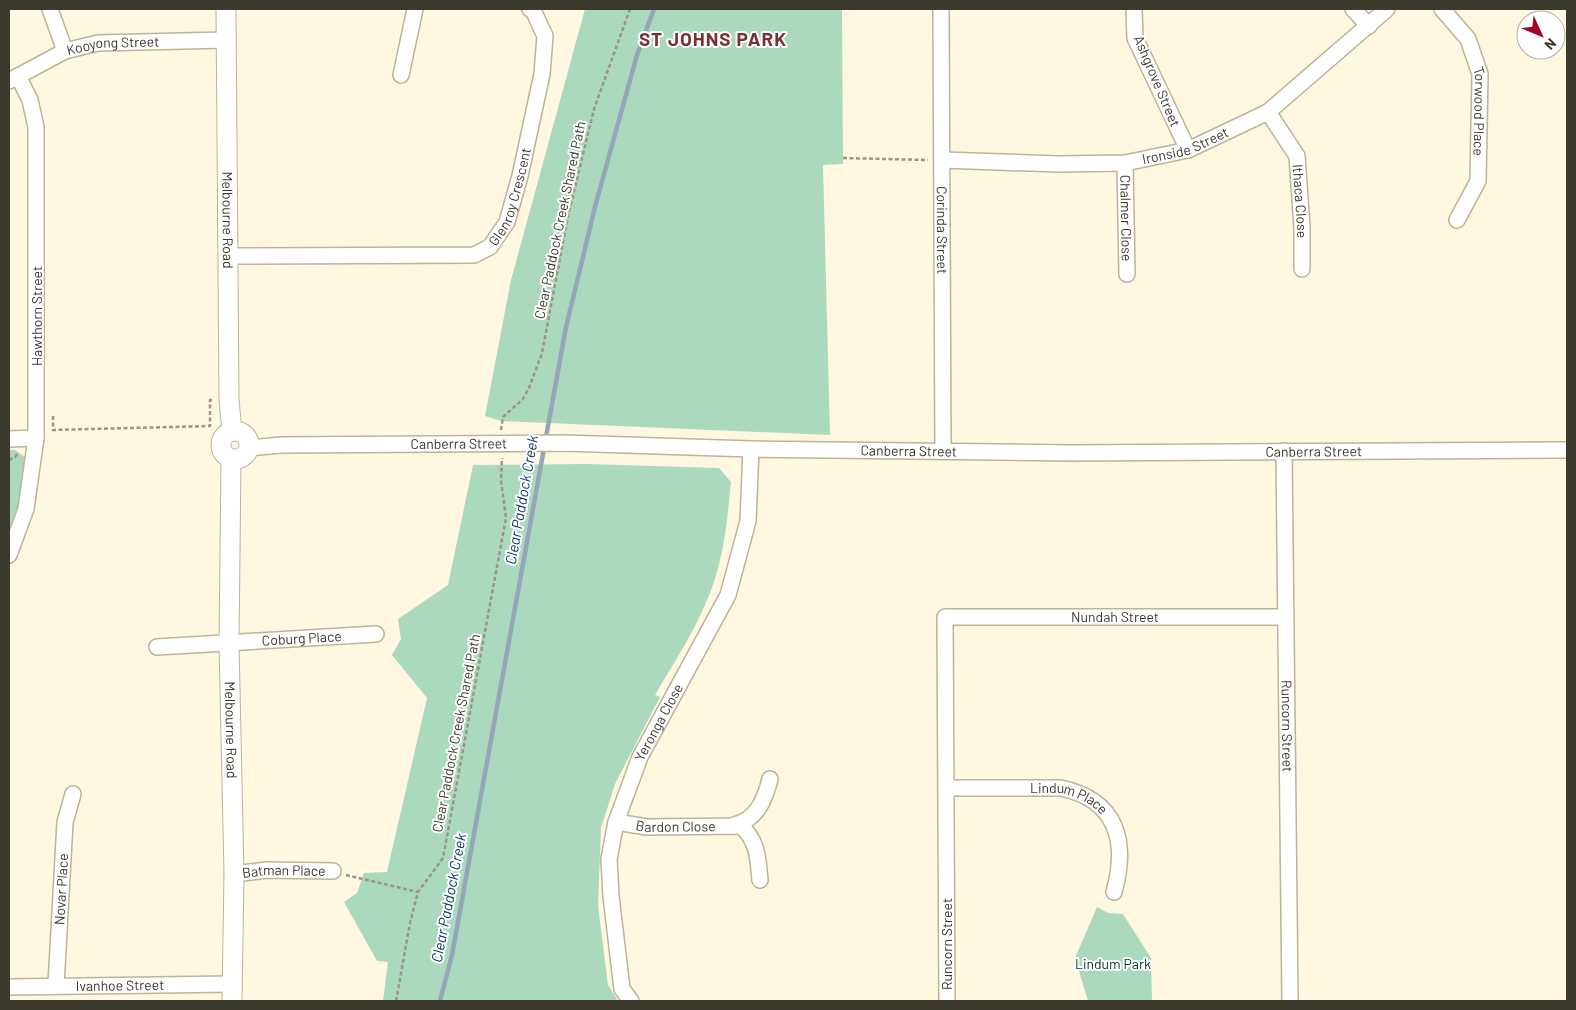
<svg xmlns="http://www.w3.org/2000/svg" width="1576" height="1010" font-family="Barlow,sans-serif">
<style>
.green{fill:#abd9bd}
.lines{fill:none;stroke-linecap:round;stroke-linejoin:round}
.stream{stroke:#94a6b8;stroke-width:4.5}
.minor-casing{stroke:#bdb398;stroke-width:18}
.tertiary-casing{stroke:#bdb398;stroke-width:21}
.path{stroke:#9a9583;stroke-width:2.5;stroke-dasharray:4 2.5;stroke-linecap:butt}
.minor{stroke:#fff;stroke-width:15}
.tertiary{stroke:#fff;stroke-width:19}
.labels{text-anchor:middle;stroke-width:4;stroke-linejoin:round;paint-order:stroke}
.street-label{font-size:14px;fill:#3b382c;stroke:#fff}
.park-label{font-size:14px;fill:#00361e;stroke:#fff}
.water-label{font-size:15px;font-style:italic;fill:#083966;stroke:#fff}
.district-label{font-size:19px;font-weight:bold;letter-spacing:1px;fill:#783133;stroke:#fff}
</style>
<rect width="100%" height="100%" fill="#fff7e0"/>
<!-- green -->
<g class="green">
<path d="M585,9H842L843,164L823,165L830,435L501,421L485,416L511,280Z"/>
<path d="M9,450H15L26,458L19,504L9,532Z"/>
<path d="M585,464L719,468L731,482C727,524 723,566 705,605C691,637 672,666 655,695L660,697L615,784L601,828L598,906L608,985L618,1001H383L388,962L377,961L344,902L357,893L364,873L387,872L427,698L392,655L401,639L398,619L448,585L473,465Z"/>
<path d="M1097,907L1108,913L1123,914L1151,958L1152,1001H1088L1075,958Z"/>
</g>
<g class="lines">
<!-- stream -->
<path class="stream" d="M440,1001L452,955L566,327L596,203L637,55L654,9"/>
<!-- minor casing -->
<g class="minor-casing">
<g id="minor">
<path d="M50,9L65,51"/>
<path id="s1" d="M941,9L943,451"/>
<path d="M1134,9L1135,38L1188,150"/>
<path d="M1353,9L1369,26"/>
<path id="s2" d="M1442,9L1468,39L1480,74L1478,181L1457,220"/>
<path d="M401,75L415,9"/>
<path id="s3" d="M9,81L65,51L98,43L225,40"/>
<path id="s4" d="M1268,112L1297,156L1302,227V269"/>
<path id="s5" d="M942,160L1058,164L1125,163L1188,150L1268,112L1387,9"/>
<path id="s6" d="M1125,163L1127,274"/>
<path id="s7" d="M228,256L474,255L490,247L507,222L520,176L542,74L545,36L533,10L530,9"/>
<path d="M9,439L36,438"/>
<path id="s8" d="M249,448L281,445L564,443L751,449L1071,453L1567,450"/>
<path id="s9" d="M1284,451L1290,1001"/>
<path d="M9,555L26,509L36,438V127L30,100L18,76"/>
<path id="s10" d="M157,647L376,634"/>
<path id="s11" d="M946,788H1061C1117,800 1128,841 1114,892"/>
<path id="s12" d="M616,822L647,827L741,826C758,841 758,859 760,880"/>
<path d="M734,825C757,820 765,799 770,779"/>
<path id="s13" d="M234,874L267,870L333,871"/>
<path id="s14" d="M56,985L65,822L73,794"/>
<path id="s15" d="M9,987L231,984"/>
<path id="s16" d="M631,1001L622,989L611,896L609,859L616,822L640,757L728,595L748,521L751,449"/>
<path id="s17" d="M947,1001L945,617H1285"/>
</g>
</g>
<!-- tertiary casing -->
<g class="tertiary-casing">
<g id="tertiary">
<path id="s18" d="M226,9L229,400L232,431"/>
<circle cx="235" cy="445" r="14"/>
<path id="s19" d="M231,459L229,644L234,874L232,1001"/>
</g>
</g>
<!-- path -->
<g class="path">
<path d="M843,158L928,160"/>
<path d="M53,416V430L210,426V400H214"/>
<path d="M501,430L503,417L523,399L529,388L542,353L568,216L594,109L630,9"/>
<path d="M9,460L15,457L18,453"/>
<path d="M346,875L418,892"/>
<path d="M396,1001L410,923L418,892L443,858L506,518L501,480L502,458"/>
</g>
<!-- minor -->
<use href="#minor" class="minor"/>
<!-- tertiary -->
<use href="#tertiary" class="tertiary"/>
</g>
<g class="labels">
<!-- street labels -->
<g class="street-label">
<text dy="5" stroke="none"><textPath href="#s3" startOffset="112">Kooyong Street</textPath></text>
<text transform="translate(1157 81) rotate(67)" y="5">Ashgrove Street</text>
<text dy="5" stroke="none"><textPath href="#s2" startOffset="114">Torwood Place</textPath></text>
<text dy="5" stroke="none"><textPath href="#s5" startOffset="246">Ironside Street</textPath></text>
<text dy="5" stroke="none"><textPath href="#s7" startOffset="319">Glenroy Crescent</textPath></text>
<text dy="5" stroke="none"><textPath href="#s4" startOffset="98">Ithaca Close</textPath></text>
<text dy="5" stroke="none"><textPath href="#s6" startOffset="55">Chalmer Close</textPath></text>
<text dy="5" stroke="none"><textPath href="#s18" startOffset="211">Melbourne Road</textPath></text>
<text transform="translate(560 220) rotate(-78)" y="5">Clear Paddock Creek Shared Path</text>
<text dy="5" stroke="none"><textPath href="#s1" startOffset="221">Corinda Street</textPath></text>
<text transform="translate(37 316) rotate(-90)" y="5">Hawthorn Street</text>
<text dy="5" stroke="none"><textPath href="#s8" startOffset="210">Canberra Street</textPath></text>
<text dy="5" stroke="none"><textPath href="#s8" startOffset="660">Canberra Street</textPath></text>
<text dy="5" stroke="none"><textPath href="#s8" startOffset="1065">Canberra Street</textPath></text>
<text dy="5" stroke="none"><textPath href="#s17" startOffset="554">Nundah Street</textPath></text>
<text dy="5" stroke="none"><textPath href="#s10" startOffset="145">Coburg Place</textPath></text>
<text dy="5" stroke="none"><textPath href="#s16" startOffset="292">Yeronga Close</textPath></text>
<text dy="5" stroke="none"><textPath href="#s9" startOffset="275">Runcorn Street</textPath></text>
<text dy="5" stroke="none"><textPath href="#s19" startOffset="271">Melbourne Road</textPath></text>
<text transform="translate(456 733) rotate(-79)" y="5">Clear Paddock Creek Shared Path</text>
<text dy="5" stroke="none"><textPath href="#s11" startOffset="125">Lindum Place</textPath></text>
<text dy="5" stroke="none"><textPath href="#s12" startOffset="60">Bardon Close</textPath></text>
<text dy="5" stroke="none"><textPath href="#s13" startOffset="50">Batman Place</textPath></text>
<text dy="5" stroke="none"><textPath href="#s14" startOffset="96">Novar Place</textPath></text>
<text transform="translate(947 944) rotate(-90)" y="5">Runcorn Street</text>
<text dy="5" stroke="none"><textPath href="#s15" startOffset="111">Ivanhoe Street</textPath></text>
</g>
<!-- park labels -->
<g class="park-label">
<text x="1113" y="969">Lindum Park</text>
</g>
<!-- water labels -->
<g class="water-label">
<text transform="translate(522 500) rotate(-80)" y="5">Clear Paddock Creek</text>
<text transform="translate(449 898) rotate(-79)" y="5">Clear Paddock Creek</text>
</g>
<!-- district labels -->
<g class="district-label">
<text x="713" y="46">ST JOHNS PARK</text>
</g>
</g>
<!-- border -->
<rect width="1576" height="1010" fill="none" stroke="#3b382c" stroke-width="20"/>
<!-- north arrow -->
<g transform="translate(1541 35) rotate(134)"><circle r="24" fill="#ffffff" stroke="#b1afab"/>
<path d="M0-4L9 19L0 12L-9 19Z" fill="#a20326"/>
<text y="-8" font-size="14" font-weight="bold" text-anchor="middle" fill="#3b382c">N</text>
</g>
</svg>
